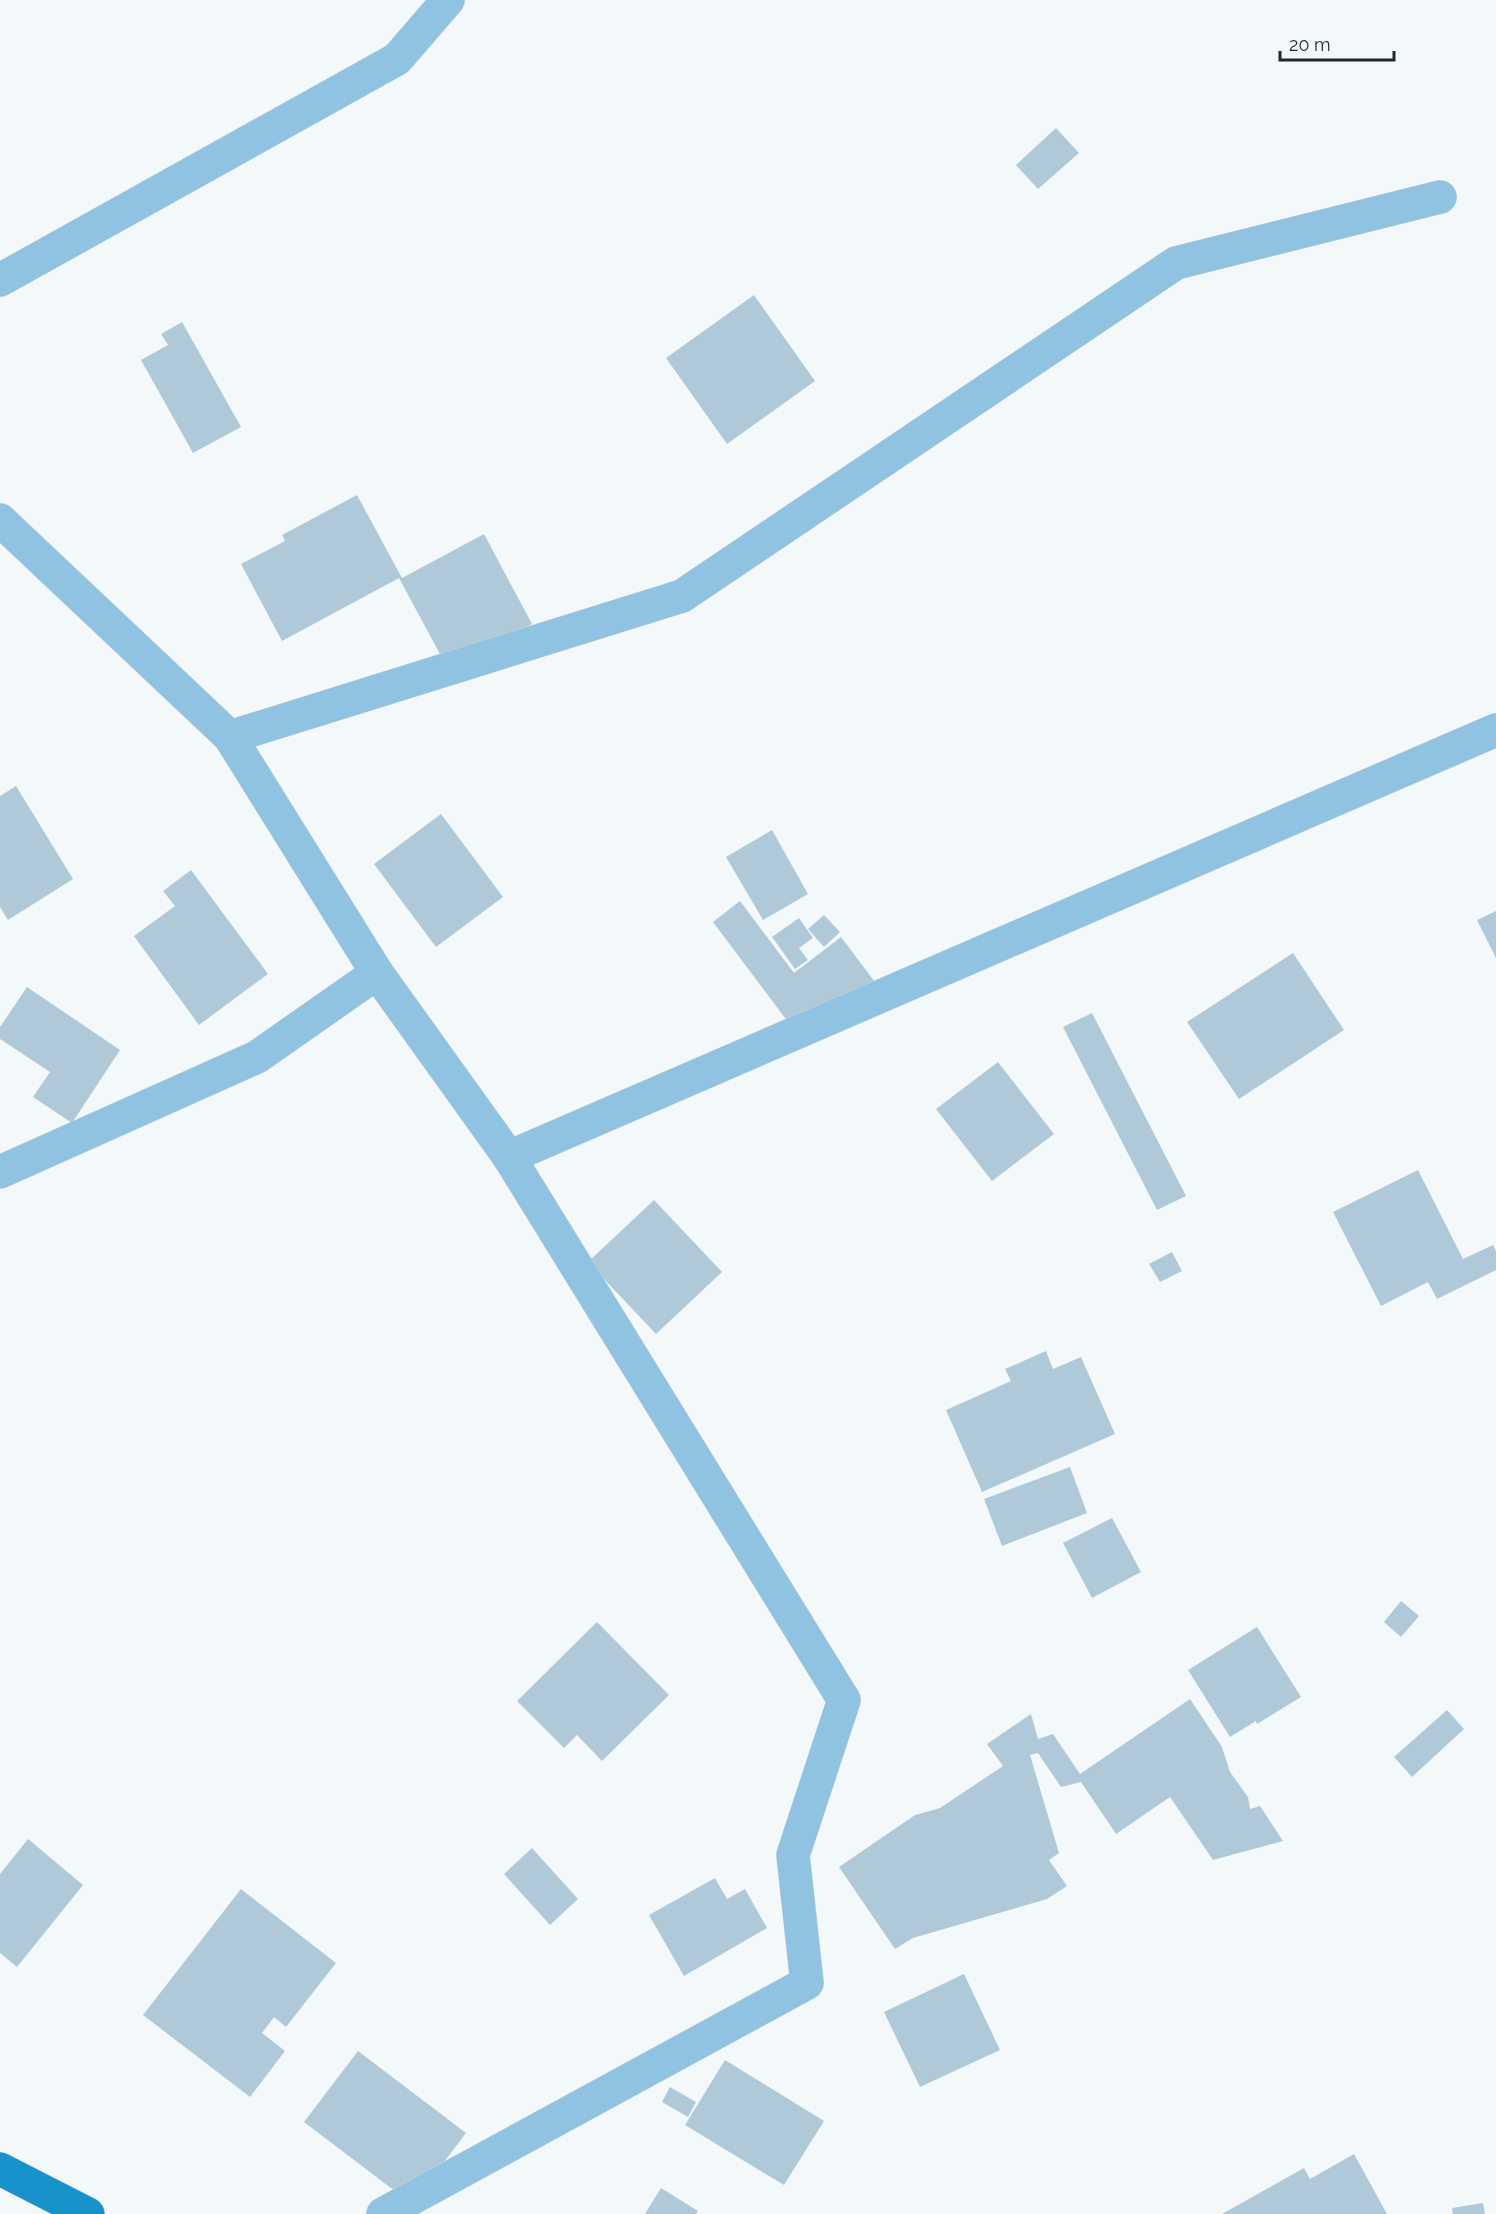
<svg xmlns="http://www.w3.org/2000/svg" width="1496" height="2214" font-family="Raleway,sans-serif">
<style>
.building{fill:#b0c9d9}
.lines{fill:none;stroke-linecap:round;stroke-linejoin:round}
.minor-casing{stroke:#cdd3d6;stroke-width:34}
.tertiary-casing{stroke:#cdd3d6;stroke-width:34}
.primary-casing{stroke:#cdd3d6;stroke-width:34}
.minor{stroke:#90c2e2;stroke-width:33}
.tertiary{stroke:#90c2e2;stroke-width:33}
.primary{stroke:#1792cb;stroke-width:33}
</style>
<rect width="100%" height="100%" fill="#f3f8fb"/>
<!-- building -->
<g class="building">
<path d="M1056,128L1079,153L1038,189L1016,165Z"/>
<path d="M754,295L815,381L727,444L666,358Z"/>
<path d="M182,322L241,427L193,453L141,360L168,345L161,334Z"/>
<path d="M357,495L402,578L484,534L532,624L448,669L399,578L282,641L241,564L285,541L282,535Z"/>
<path d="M16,786L73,879L8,920L0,907V796Z"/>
<path d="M441,814L503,897L436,947L374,864Z"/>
<path d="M772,830L808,894L763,920L726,857Z"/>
<path d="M191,870L268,974L199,1025L134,936L175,906L163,891Z"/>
<path d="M740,901L794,973L841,937L881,990L806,1046L713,922Z"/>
<path d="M1496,911V958L1477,920Z"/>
<path d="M824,915L840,932L824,947L808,929Z"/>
<path d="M799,918L813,938L799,948L808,960L795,969L772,937Z"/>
<path d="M1293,953L1344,1030L1239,1099L1187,1022Z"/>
<path d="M27,987L120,1050L72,1123L33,1097L50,1072L0,1039V1027Z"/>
<path d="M1092,1013L1186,1196L1157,1210L1063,1027Z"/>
<path d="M998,1062L1054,1134L992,1181L936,1109Z"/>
<path d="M1418,1170L1463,1259L1493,1245L1496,1251V1270L1437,1299L1428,1282L1381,1306L1333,1212Z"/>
<path d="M654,1200L722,1272L656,1334L588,1262Z"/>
<path d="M1172,1252L1182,1271L1160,1282L1149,1264Z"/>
<path d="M1046,1351L1053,1369L1081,1357L1115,1434L982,1492L946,1410L1011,1381L1005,1369Z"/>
<path d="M1070,1467L1087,1513L1002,1546L984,1499Z"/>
<path d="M1112,1518L1141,1572L1092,1598L1063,1543Z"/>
<path d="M1401,1601L1419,1616L1401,1637L1384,1622Z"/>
<path d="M597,1622L669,1695L602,1761L577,1735L564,1748L517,1701Z"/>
<path d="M1257,1627L1301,1697L1257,1724L1256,1721L1230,1737L1188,1670Z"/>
<path d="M1190,1699L1222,1747L1230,1772L1248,1797L1250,1809L1260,1806L1283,1841L1213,1860L1170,1797L1116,1834L1081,1782L1061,1787L1038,1753L1030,1755L1059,1853L1049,1860L1067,1886L1047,1899L913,1938L895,1949L839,1867L915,1815L940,1808L1003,1766L987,1744L1031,1714L1038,1739L1053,1734L1080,1774Z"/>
<path d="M1447,1710L1464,1729L1412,1777L1394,1757Z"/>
<path d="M28,1839L83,1885L17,1967L0,1953V1874Z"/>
<path d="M532,1848L578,1899L550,1925L504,1874Z"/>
<path d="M715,1878L727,1899L745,1889L767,1928L684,1976L649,1915Z"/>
<path d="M241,1889L336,1963L286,2027L274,2017L262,2033L285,2051L250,2097L143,2015Z"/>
<path d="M964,1974L1000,2050L920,2087L884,2012Z"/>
<path d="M358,2051L466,2133L412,2204L304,2122Z"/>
<path d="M725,2060L824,2121L784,2185L685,2125Z"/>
<path d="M670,2087L696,2102L688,2117L662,2102Z"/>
<path d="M1354,2154L1387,2214H1222L1304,2168L1310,2179Z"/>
<path d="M661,2188L698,2211L696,2214H645Z"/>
<path d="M1483,2203L1485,2214H1453L1452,2208Z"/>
</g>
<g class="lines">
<!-- minor casing -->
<g class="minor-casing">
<g id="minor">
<path d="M0,280L397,59L448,0"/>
<path d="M230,737L682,596L1176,263L1440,197"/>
<path d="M377,973L509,1157"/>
<path d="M383,2214L807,1983L793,1855L844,1700L509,1157L1496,730"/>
</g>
</g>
<!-- tertiary casing -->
<g class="tertiary-casing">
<path id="tertiary" d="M0,520L230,737L377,973L257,1057L0,1172"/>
</g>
<!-- primary casing -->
<g class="primary-casing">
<path id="primary" d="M0,2169L88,2214"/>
</g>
<!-- minor -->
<use href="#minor" class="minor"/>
<!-- tertiary -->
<use href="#tertiary" class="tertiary"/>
<!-- primary -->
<use href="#primary" class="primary"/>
</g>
<!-- scale -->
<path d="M1280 51v9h114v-9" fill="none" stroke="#1f282f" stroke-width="3"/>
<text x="1289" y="51" font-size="18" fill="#1f282f" stroke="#f3f8fb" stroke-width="4.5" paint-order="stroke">20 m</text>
</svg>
